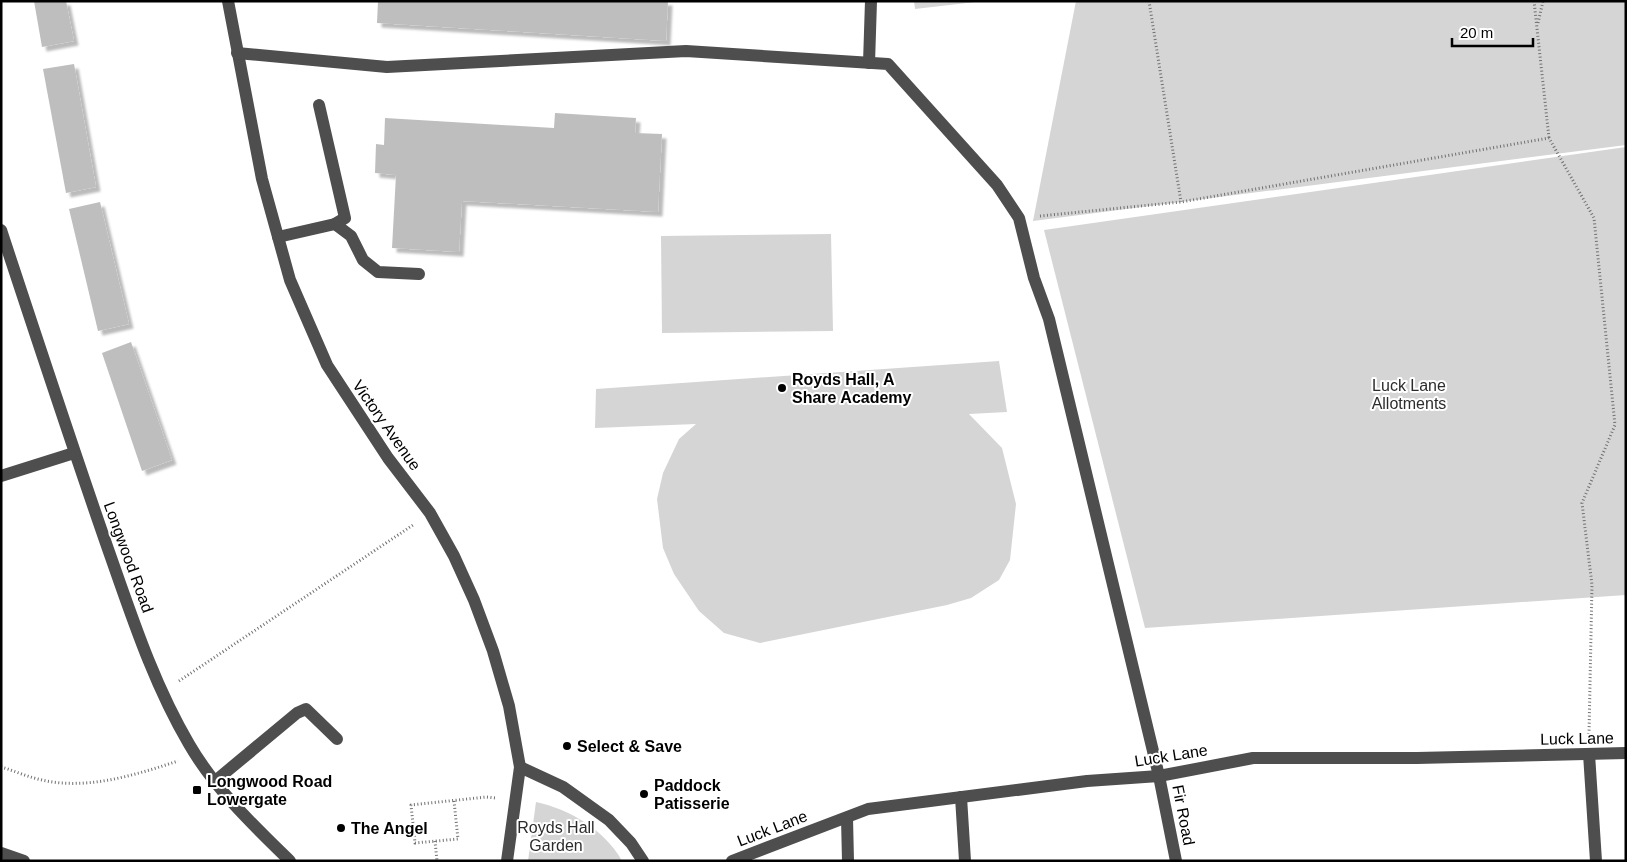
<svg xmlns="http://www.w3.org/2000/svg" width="1627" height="862" font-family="Helvetica,sans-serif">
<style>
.green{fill:#d5d5d5}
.building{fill:#bebebe;filter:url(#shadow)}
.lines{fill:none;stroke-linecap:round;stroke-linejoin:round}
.path{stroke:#707070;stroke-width:3;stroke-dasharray:1 2.5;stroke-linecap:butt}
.minor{stroke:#4e4e4e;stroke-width:12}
.poi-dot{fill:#000;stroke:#fff;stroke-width:2}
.labels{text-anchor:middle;stroke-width:4;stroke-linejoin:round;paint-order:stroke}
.poi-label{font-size:16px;font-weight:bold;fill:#000;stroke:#fff;text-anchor:start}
.park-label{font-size:16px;fill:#2c2c2c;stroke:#fff}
.street-label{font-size:16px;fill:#000;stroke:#fff}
</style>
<defs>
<filter id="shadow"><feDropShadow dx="4.5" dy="4.5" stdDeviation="1" flood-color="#0004"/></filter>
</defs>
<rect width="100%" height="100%" fill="#fff"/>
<!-- green -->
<g class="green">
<path d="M914,1H984L915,9Z"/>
<path d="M1076,1H1626V145L1033,221Z"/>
<path d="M1626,147V595L1145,628L1044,230Z"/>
<path d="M831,234L833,331L662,333L661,236Z"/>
<path d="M999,361L1007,412L969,414L1002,448L1016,504L1010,560L999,580L971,598L947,605L760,643L724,633L699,611L674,574L663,548L657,499L663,473L679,439L696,424L595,428L596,389Z"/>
<path d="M536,802C569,809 605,830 622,861H528Z"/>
</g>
<!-- building -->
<g class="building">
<path d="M34,1H66L74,41L42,47Z"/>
<path d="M378,1H668L666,41L377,23Z"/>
<path d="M74,64L96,187L66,193L43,69Z"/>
<path d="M555,113L636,118L635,133L662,134L658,212L462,201L459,252L392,248L396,175L375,173L376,144L384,145L385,118L554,128Z"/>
<path d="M100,202L129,324L98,331L69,209Z"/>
<path d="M131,342L172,460L142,471L102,353Z"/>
</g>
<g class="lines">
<!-- path -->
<g class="path">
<path d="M1149,1L1181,202"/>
<path d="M1534,1L1549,138"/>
<path d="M1538,23L1543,1"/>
<path d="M1040,216L1181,202L1549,138L1594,218L1615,425L1582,503L1592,585L1589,734"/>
<path d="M179,681L413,525"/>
<path d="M1,767C12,770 23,775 34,778C82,792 132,776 178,761"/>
<path d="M454,801L458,839L415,843L411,805L486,797L496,798"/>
<path d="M435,841L437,861"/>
</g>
<!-- minor -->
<g class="minor">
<path d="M228,1L262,179L290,280L327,365L388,458L430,513L454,556L474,600L493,651L509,706L520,767L507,861"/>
<path d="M237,53L387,67L686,51L888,64L997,185L1019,218L1034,278L1049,319L1159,776L1176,861"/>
<path d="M869,63L871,1"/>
<path d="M335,224L351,236L363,260L378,272L419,274"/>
<path d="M1,230C36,336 71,443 108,549C131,614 153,683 189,744C215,789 253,825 290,861"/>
<path d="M278,237L335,224L345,218L319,105"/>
<path d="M1,476L74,453"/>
<path d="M1589,754L1596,861"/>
<path d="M520,767L563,787L609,820L631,843L643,861"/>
<path d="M214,782L297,713L306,709L337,739"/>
<path d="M961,797L965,861"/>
<path d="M847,818L848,861"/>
<path d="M1,853L24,861"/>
<path d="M732,861L868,809L1087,781L1159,776L1253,758H1417L1626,753"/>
</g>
</g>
<!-- markers -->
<g class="poi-dot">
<circle cx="782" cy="388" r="5"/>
<circle cx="567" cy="746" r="5"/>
<rect x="192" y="785" width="10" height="10" rx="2.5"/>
<circle cx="644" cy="794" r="5"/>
<circle cx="341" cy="828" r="5"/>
</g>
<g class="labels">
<!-- poi labels -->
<g class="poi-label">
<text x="792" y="385">Royds Hall, A<tspan x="792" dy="18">Share Academy</tspan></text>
<text x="577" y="752">Select &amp; Save</text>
<text x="207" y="787">Longwood Road<tspan x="207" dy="18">Lowergate</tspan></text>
<text x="654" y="791">Paddock<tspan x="654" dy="18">Patisserie</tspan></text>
<text x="351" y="834">The Angel</text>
</g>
<!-- park labels -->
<g class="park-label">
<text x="1409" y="391">Luck Lane<tspan x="1409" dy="18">Allotments</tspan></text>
<text x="556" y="833">Royds Hall<tspan x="556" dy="18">Garden</tspan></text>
</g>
<!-- street labels -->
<g class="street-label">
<text transform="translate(387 425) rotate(55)" y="6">Victory Avenue</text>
<text transform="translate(129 557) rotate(70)" y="6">Longwood Road</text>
<text transform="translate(1577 738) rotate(-1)" y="6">Luck Lane</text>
<text transform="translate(1171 755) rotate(-9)" y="6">Luck Lane</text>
<text transform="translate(1184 815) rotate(79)" y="6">Fir Road</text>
<text transform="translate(772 828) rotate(-21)" y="6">Luck Lane</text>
</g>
</g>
<!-- border -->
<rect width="1627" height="862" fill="none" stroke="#000000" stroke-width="5"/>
<!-- scale -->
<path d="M1452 38v8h81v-8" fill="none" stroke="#000000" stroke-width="2.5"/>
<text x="1460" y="38" font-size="15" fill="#000000" stroke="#ffffff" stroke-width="4" paint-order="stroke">20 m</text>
</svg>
